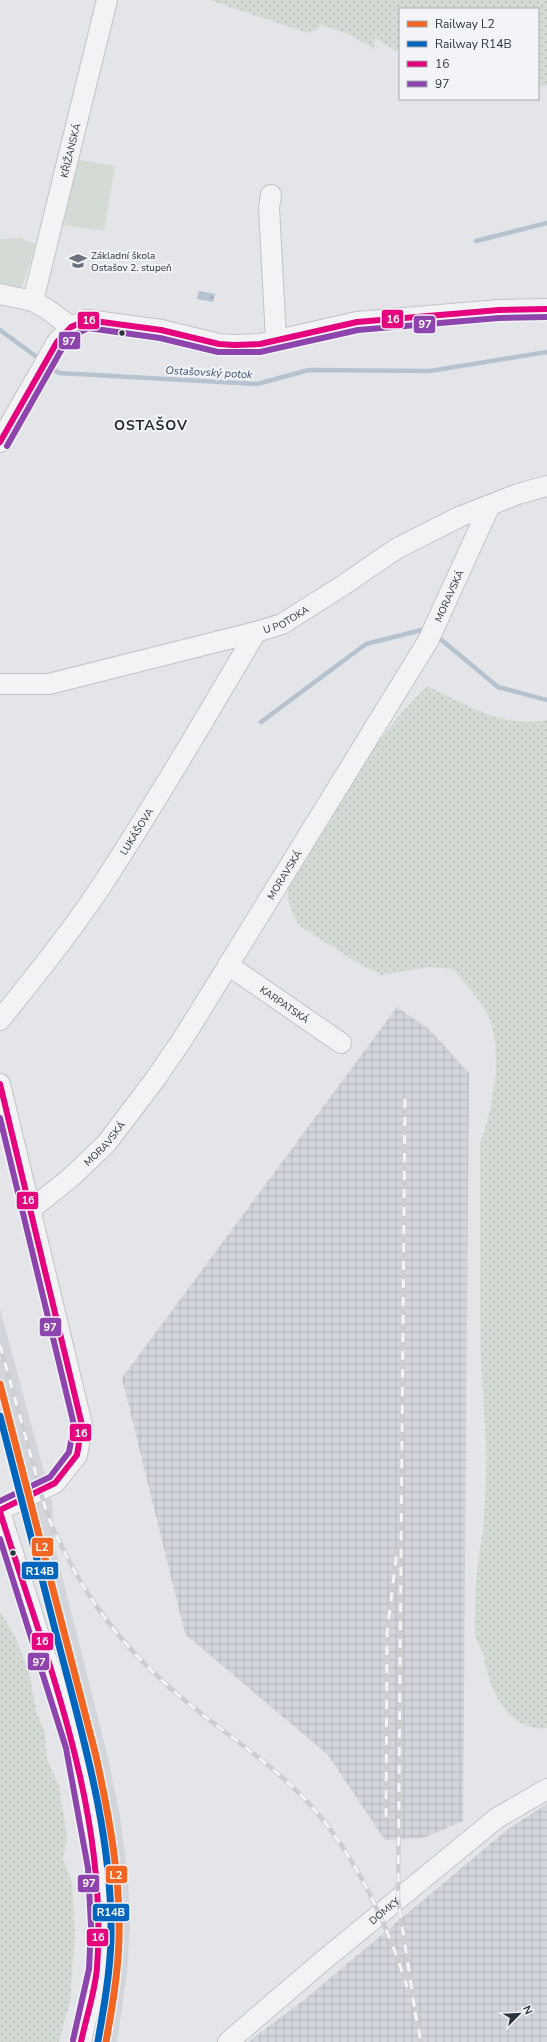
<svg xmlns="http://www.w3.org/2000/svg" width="547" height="2042" font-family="'Nunito Sans',sans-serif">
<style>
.built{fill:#d2d5db}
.industrial{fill:url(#industrial-grid)}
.grass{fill:url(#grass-dots)}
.park{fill:#d4dbd4}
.water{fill:url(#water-ripples)}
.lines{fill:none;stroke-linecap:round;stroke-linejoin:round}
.stream{stroke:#b5c3d0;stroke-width:4.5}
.minor-casing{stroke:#c2c3c6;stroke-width:22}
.minor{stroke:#f3f3f5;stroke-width:20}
.rail-casing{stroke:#ccced0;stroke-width:4.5}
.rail{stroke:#f2f4f7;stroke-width:3;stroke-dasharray:9;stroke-linecap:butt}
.bus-1-casing{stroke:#f2f4f7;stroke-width:9}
.bus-2-casing{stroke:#f2f4f7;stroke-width:9}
.bus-1{stroke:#e5007d;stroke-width:6}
.bus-2{stroke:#8e44ad;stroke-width:6}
.rail-1-casing{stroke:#f2f4f7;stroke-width:10}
.rail-2-casing{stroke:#f2f4f7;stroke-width:10}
.rail-1{stroke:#f26522;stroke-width:7}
.rail-2{stroke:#0065bd;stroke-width:7}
.bus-dot{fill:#2c3440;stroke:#f2f4f7;stroke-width:1.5}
.labels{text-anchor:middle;stroke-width:4;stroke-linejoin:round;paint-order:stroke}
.street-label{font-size:10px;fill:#2c3440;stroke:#f2f4f7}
.poi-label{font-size:10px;fill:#2c3440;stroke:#f2f4f7;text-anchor:start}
.water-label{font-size:11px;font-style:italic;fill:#3a5370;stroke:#f2f4f7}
.district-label{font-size:14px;font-weight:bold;letter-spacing:1px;fill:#1e2531;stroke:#f2f4f7}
.line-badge{stroke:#f2f4f7;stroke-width:1.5}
.badge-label{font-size:11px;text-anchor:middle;font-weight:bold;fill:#fff}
</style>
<defs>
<pattern id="industrial-grid" width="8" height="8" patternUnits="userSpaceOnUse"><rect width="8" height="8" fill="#d2d5db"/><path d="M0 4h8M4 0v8" fill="none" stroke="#b4b7bd"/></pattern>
<pattern id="grass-dots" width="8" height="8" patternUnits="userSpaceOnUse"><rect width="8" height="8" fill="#d4dbd4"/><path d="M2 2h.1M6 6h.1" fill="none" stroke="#b6bdb7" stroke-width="1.8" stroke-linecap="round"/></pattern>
<pattern id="water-ripples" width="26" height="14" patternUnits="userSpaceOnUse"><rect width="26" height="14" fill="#b5c3d0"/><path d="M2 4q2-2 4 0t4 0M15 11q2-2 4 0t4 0" fill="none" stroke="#939faa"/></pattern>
</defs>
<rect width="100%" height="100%" fill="#e3e5e8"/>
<!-- built -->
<path class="built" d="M0,1309L52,1502L54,1544L107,1754L120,1816L128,1876L130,1926L127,1972L117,2042H94L105,1970V1878L98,1820L86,1759L0,1429Z"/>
<!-- industrial -->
<g class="industrial">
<path d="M397,1007L430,1030L469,1073L463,1821L423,1838L385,1840L328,1755L185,1634L122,1378Z"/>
<path d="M547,1804V2042H248L304,2000L508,1829Z"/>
</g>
<!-- grass -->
<g class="grass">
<path d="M210,0H547V86L538,85V9H400V53L375,38L374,49L348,34L321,25L317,30L308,33Z"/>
<path d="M427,686C465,704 504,729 547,720V1728C508,1733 488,1688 484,1656C482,1649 477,1643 475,1636C474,1630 475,1621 475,1614C474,1585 479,1557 483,1528C485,1508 486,1488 486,1468C487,1432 482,1395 481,1359C479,1287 481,1215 480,1143C493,1109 502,1059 491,1023C485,1005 465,983 452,969L429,967L382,975L361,965L300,926L292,914L287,891L291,881C332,814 370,741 427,686Z"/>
<path d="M0,1611L15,1636L29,1672L37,1714L45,1733L47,1759L59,1786L67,1837L63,1859L72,1882L75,1934L70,2001L59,2042H0Z"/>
</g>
<!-- park -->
<g class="park">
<path d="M75,159L115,166L104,231L64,225Z"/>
<path d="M20,238L36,244L21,289L0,285V239Z"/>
</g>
<!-- water -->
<path class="water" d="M199,291L215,294L213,302L197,299Z"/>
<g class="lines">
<!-- stream -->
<g class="stream">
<path d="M476,241L547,223"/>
<path d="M0,330L41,360"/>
<path d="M48,366L59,373L257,384L309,370L430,371L547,352"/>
<path d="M438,637L498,687L547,700"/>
<path d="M261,722L366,644L422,630"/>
</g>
<!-- minor casing -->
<g class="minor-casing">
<g id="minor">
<path d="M271,195L269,207L276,340"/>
<path d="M0,294L33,301L47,309L71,327"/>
<path id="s1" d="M33,301L107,0"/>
<path d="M0,442L57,342L71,327L87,320L161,330L219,344L234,345L260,344L357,322L499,310L547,309"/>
<path id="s2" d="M0,684H49L256,632L282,624L342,586L396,549L459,517L518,494L547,486"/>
<path id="s3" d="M228,965L341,1043"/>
<path id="s4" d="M0,1020C35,976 71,932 102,885C156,802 206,717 256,632"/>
<path d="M0,1084L82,1425L77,1455L55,1483L0,1510"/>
<path id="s5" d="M30,1210L69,1179L106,1144L156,1078L184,1037L428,641L490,505"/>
<path d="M0,1512L74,1746L96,1867L99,1926L97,1970L81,2042"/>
<path id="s6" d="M228,2042L319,1964L497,1818L547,1789"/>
</g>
</g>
<!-- minor -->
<use href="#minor" class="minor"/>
<!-- rail casing -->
<g class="rail-casing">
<g id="rail">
<path d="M405,1099L398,1899L416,2017"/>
<path d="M0,1345L47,1514C79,1591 118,1644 182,1698C226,1735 274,1764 313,1808C356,1857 388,1925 407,1987"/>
<path d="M386,1817L387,1634L397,1550"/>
<path d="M415,2012L421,2042"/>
</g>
</g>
<!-- rail -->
<use href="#rail" class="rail"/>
<!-- bus-1 casing -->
<g class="bus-1-casing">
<g id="bus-1">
<path d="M0,442L57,342L71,327L87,320L161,330L219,344L234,345L260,344L357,322L499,310L547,309"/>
<path d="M0,1084L82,1425L77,1455L55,1483L0,1510"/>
<path d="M0,1512C46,1658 109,1812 97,1968C95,1992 86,2018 81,2042"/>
</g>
</g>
<!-- bus-2 casing -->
<g class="bus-2-casing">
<g id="bus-2">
<path d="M7,446L63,347L76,334L88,328L160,338L218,352H260L358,330L499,318L547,317"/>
<path d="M0,1118L74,1425L69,1452L50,1477L0,1501"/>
<path d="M0,1539L66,1748L88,1868L91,1926L89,1969L73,2040"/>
</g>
</g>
<!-- bus-1 -->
<use href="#bus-1" class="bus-1"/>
<!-- bus-2 -->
<use href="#bus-2" class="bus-2"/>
<!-- rail-1 casing -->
<g class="rail-1-casing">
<path id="rail-1" d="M0,1384L96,1756C109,1816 121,1878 119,1940C118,1974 112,2008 106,2042"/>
</g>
<!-- rail-2 casing -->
<g class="rail-2-casing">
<path id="rail-2" d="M0,1416C20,1494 40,1571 60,1649C85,1744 113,1840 111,1939C110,1973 104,2007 98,2041"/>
</g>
<!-- rail-1 -->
<use href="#rail-1" class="rail-1"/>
<!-- rail-2 -->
<use href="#rail-2" class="rail-2"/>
</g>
<!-- icons -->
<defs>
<g id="school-bare" transform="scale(1.38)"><path d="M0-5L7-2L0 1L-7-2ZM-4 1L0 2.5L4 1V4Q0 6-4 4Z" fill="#6c727b" stroke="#f2f4f7" stroke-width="2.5" paint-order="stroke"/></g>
</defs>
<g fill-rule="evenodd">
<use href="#school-bare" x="78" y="261"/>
</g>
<!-- markers -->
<g class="bus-dot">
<circle cx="122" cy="333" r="3.5"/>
<circle cx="13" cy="1553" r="3.5"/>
</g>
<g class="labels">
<!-- street labels -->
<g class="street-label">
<text dy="4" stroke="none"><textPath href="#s1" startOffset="155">KŘIŽANSKÁ</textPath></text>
<text dy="4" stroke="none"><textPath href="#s5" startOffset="748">MORAVSKÁ</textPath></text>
<text dy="4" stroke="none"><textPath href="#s2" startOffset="295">U POTOKA</textPath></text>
<text dy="4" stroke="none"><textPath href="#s4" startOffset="233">LUKÁŠOVA</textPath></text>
<text dy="4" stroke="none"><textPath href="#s5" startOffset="424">MORAVSKÁ</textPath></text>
<text dy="4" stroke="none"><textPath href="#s3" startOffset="69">KARPATSKÁ</textPath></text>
<text dy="4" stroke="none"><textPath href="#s5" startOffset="100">MORAVSKÁ</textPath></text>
<text dy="4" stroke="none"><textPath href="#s6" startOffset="204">DOMKY</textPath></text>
</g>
<!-- poi labels -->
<g class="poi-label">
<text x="91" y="259">Základní škola<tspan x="91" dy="12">Ostašov 2. stupeň</tspan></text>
</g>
<!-- water labels -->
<g class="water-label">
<text transform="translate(209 372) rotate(3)" y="4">Ostašovský potok</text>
</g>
<!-- district labels -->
<g class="district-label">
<text x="151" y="430">OSTAŠOV</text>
</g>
</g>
<g class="line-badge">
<rect x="381" y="309" width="23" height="20" rx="4" fill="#e5007d"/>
<rect x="77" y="311" width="23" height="19" rx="4" fill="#e5007d"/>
<rect x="413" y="315" width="23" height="19" rx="4" fill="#8e44ad"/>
<rect x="58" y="331" width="23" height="19" rx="4" fill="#8e44ad"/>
<rect x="16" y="1191" width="23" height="19" rx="4" fill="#e5007d"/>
<rect x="39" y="1317" width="23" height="20" rx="4" fill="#8e44ad"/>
<rect x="69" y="1423" width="23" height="19" rx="4" fill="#e5007d"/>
<rect x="31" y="1537" width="23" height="20" rx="4" fill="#f26522"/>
<rect x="21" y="1561" width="38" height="19" rx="4" fill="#0065bd"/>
<rect x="31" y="1632" width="23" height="19" rx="4" fill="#e5007d"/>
<rect x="27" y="1652" width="23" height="19" rx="4" fill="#8e44ad"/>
<rect x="105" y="1865" width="23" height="19" rx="4" fill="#f26522"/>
<rect x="77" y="1874" width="23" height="19" rx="4" fill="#8e44ad"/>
<rect x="92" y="1903" width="38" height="19" rx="4" fill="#0065bd"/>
<rect x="86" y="1928" width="23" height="19" rx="4" fill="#e5007d"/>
</g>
<g class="badge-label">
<text x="393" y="323">16</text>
<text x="89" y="324">16</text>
<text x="425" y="328">97</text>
<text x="69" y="345">97</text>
<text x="28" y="1204">16</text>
<text x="50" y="1331">97</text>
<text x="81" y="1437">16</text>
<text x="42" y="1551">L2</text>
<text x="40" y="1575">R14B</text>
<text x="42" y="1645">16</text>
<text x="39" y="1666">97</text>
<text x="116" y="1879">L2</text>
<text x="89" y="1887">97</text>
<text x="111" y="1916">R14B</text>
<text x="98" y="1941">16</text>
</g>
<!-- legend -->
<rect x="399" y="8" width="140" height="92" fill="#f2f4f7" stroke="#a3a7ae"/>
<rect x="407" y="21" width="20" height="6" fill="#f26522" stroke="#a3a7ae"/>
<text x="435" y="28" font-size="12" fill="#2c3440">Railway L2</text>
<rect x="407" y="41" width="20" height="6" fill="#0065bd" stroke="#a3a7ae"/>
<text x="435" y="48" font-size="12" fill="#2c3440">Railway R14B</text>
<rect x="407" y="61" width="20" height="6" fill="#e5007d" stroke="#a3a7ae"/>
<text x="435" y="68" font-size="12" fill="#2c3440">16</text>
<rect x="407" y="81" width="20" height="6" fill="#8e44ad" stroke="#a3a7ae"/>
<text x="435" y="88" font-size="12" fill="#2c3440">97</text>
<!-- north arrow -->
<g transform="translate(519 2014) rotate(66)" stroke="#f2f4f7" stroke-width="3" paint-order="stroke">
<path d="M0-3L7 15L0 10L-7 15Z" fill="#2c3440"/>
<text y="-6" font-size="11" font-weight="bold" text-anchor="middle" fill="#2c3440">N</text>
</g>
</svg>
